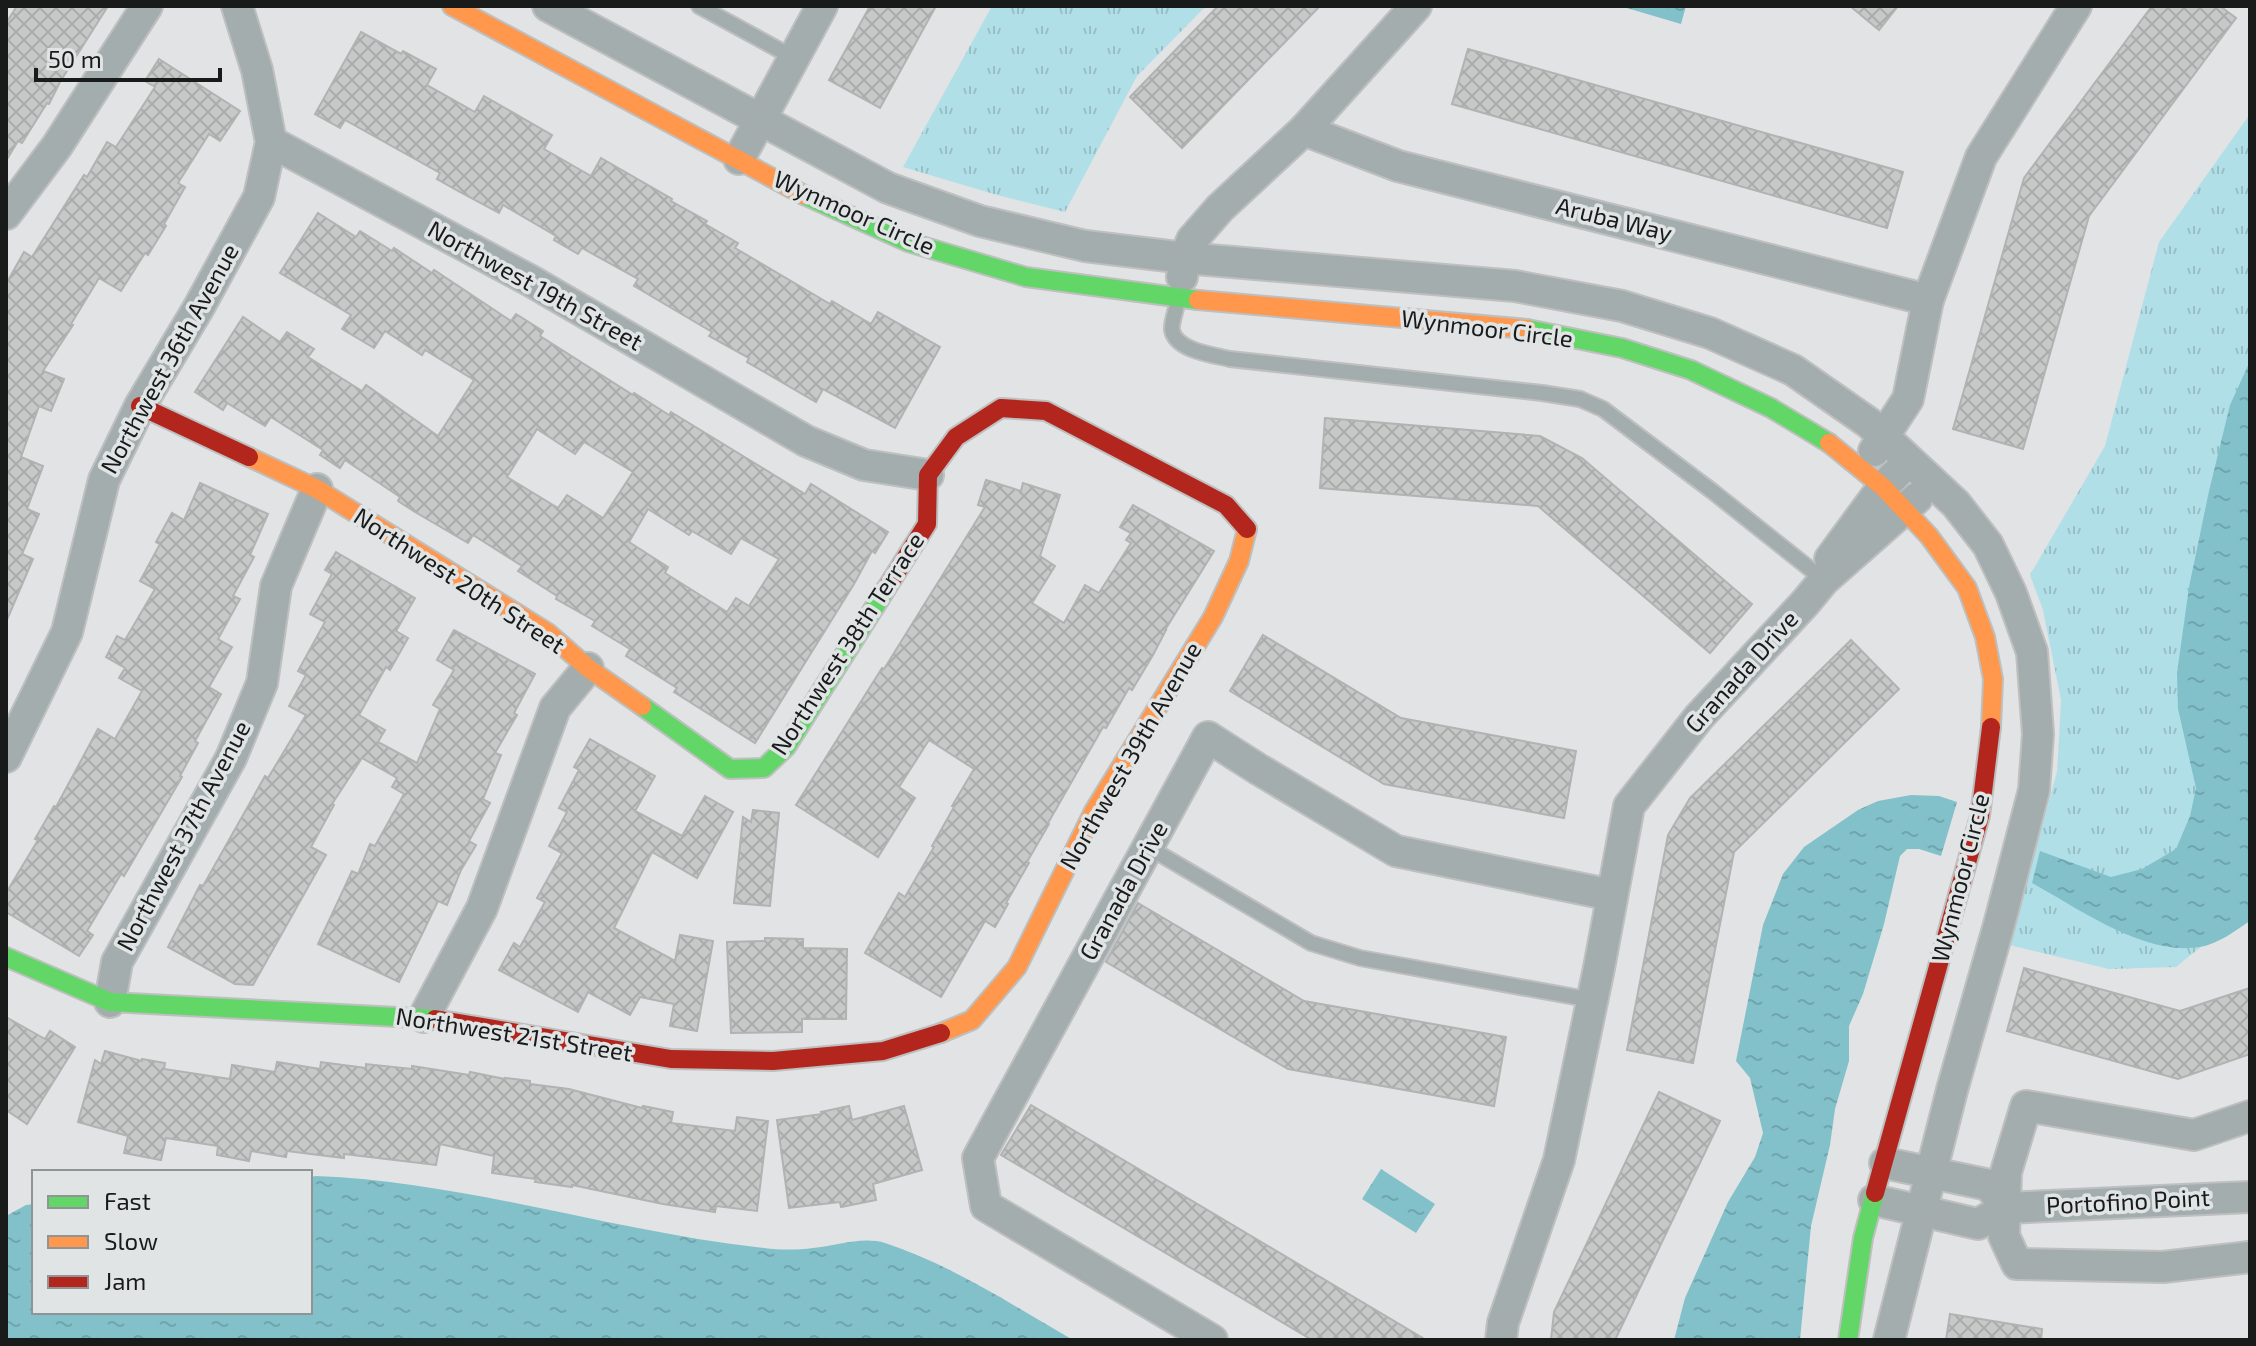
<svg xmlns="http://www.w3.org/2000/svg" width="2256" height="1346" font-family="'Exo 2',sans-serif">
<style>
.grass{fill:url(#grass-tufts)}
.water{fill:url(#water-ripples)}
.building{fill:url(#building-cross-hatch);stroke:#b1b2b2;stroke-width:2;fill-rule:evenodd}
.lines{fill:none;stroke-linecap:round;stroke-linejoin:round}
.lane-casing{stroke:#bebfbf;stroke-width:18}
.street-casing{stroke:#bebfbf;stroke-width:34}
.fast-casing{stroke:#bebfbf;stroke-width:22}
.slow-casing{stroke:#bebfbf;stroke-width:22}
.jam-casing{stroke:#bebfbf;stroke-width:22}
.lane{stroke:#a4adae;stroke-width:14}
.street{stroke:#a4adae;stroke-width:30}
.fast{stroke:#63d668;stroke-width:18}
.slow{stroke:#ff974d;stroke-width:18}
.jam{stroke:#b3261e;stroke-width:18}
.labels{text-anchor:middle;stroke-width:7;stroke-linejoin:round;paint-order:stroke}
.street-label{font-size:24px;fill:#191b1b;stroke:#e0e4e5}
</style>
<defs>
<pattern id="grass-tufts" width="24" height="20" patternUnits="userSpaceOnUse" patternTransform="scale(2)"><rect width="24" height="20" fill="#b1dfe7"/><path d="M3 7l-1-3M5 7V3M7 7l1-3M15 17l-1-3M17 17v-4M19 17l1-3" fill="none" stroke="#98bfc6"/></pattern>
<pattern id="water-ripples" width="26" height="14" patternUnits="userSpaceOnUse" patternTransform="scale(2)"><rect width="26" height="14" fill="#82c1ca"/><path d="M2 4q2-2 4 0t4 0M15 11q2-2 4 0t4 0" fill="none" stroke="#70a5ad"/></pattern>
<pattern id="building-cross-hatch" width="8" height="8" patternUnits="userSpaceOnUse" patternTransform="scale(2)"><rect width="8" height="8" fill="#c7c9c9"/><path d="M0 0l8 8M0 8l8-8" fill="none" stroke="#aaacac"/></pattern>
</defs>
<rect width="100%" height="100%" fill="#e1e3e4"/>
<!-- grass -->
<g class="grass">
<path d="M992,6H1206L1137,76L1065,212L997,195L903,167Z"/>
<path d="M2250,114V907L2176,967L2109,969L2009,945L2057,772L2059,738L2061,700L2043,610L2030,575L2105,446L2159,242Z"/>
</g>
<!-- water -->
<g class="water">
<path d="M1620,6H1686L1681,24Z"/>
<path d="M2250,361V921C2235,931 2218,944 2200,947C2143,956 2080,909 2032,883L2040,851L2111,877L2142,869L2176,849L2190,816L2196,788L2178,709L2177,673L2189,587L2209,491L2230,405Z"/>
<path d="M1911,795L1939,796L1957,802L1941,856L1919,849H1907L1900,856L1884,924L1863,994L1849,1026V1061L1835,1109L1830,1145L1811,1226L1800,1340H1674L1685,1298L1728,1202L1755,1157L1763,1133L1750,1078L1736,1061L1763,925L1783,874L1804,847L1858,810L1878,801Z"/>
<path d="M1381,1169L1435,1204L1416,1233L1362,1199Z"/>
<path d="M316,1176C469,1182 613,1232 764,1248C780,1250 798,1250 813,1248C835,1246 863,1236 885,1243C952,1265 1012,1305 1073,1340H6V1216L26,1205L34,1204V1312H310V1177Z"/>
</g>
<!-- building -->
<g class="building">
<path d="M17,6H108L60,82L49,104L47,103L22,143L18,141L6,161V23Z"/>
<path d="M870,6H936L880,108L829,80Z"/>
<path d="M1218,6H1320L1182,148L1130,97Z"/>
<path d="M1850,6H1898L1879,30Z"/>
<path d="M2152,6H2220L2236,18L2089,216L2023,449L1953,429L2024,178Z"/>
<path d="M361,32L401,54L403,51L436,69L427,85L475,112L484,96L552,135L544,149L591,176L601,158L672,199L671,201L707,221L705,224L738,243L735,248L830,304L832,301L871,324L878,312L940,347L895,428L823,389L816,402L747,362L749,358L709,336L712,332L634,286L638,279L582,248L578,254L554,240L556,236L503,205L499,213L458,191L437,179L440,173L345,120L340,128L315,114Z"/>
<path d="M1468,49L1903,172L1887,228L1452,104Z"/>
<path d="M159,59L240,111L220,141L209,134L178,183L185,187L164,224L166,226L148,255L145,253L121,291L99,278L71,324L73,325L43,371L64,379L51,411L39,406L21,457L43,466L27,509L39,514L22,554L33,559L6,622V284L24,252L32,257L84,175L87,177L107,142L116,147L155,87L145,81Z"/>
<path d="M318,213L356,237L360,231L392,251L394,248L432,273L434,270L511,321L516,314L543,331L540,336L633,395L634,393L669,415L671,412L805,494L811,484L888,532L875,553L872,551L854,584L755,743L674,692L677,688L626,656L630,649L592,626L595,621L556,599L557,596L518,571L522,566L473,535L468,543L415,512L398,501L400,497L345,460L340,468L320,455L323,450L271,417L265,426L227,403L223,410L195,392L243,317L280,342L287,332L314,349L308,357L362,391L366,385L438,436L474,380L425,350L422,355L385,331L374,348L342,329L351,315L280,273ZM537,429L575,454L584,442L633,472L603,518L567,495L558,508L507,477ZM648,509L689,535L692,531L731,554L741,538L779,559L749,606L736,598L727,612L665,573L668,567L629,542Z"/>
<path d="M1325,418L1540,436L1582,458L1752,604L1710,653L1538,506L1320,488Z"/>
<path d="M986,480L1021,491L1023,483L1060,495L1040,556L1055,566L1032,603L1064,623L1085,585L1099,593L1131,543L1126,540L1131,533L1120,527L1133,505L1214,551L1165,630H1166L1153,655L1132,690L1129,688L1106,728L1103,727L1048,823L1049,824L1027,862L1029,863L1006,903L1008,904L995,927L985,921L941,997L865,953L899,893L905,897L934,847L932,846L954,807L952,806L974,769L929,740L899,787L915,798L878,857L796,805L882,668L884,669L985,507L978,505Z"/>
<path d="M200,483L268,514L250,555L254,557L233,596L240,599L218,639L232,647L209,687L221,694L195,741L198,743L180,776L182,777L124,876L121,874L87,931L93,935L79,956L6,912V893L38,840L35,839L54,806L56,807L98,729L115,739L142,691L119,678L125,668L106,657L117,636L125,640L155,589L140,581L160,544L156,542L172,513L184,520Z"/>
<path d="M336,552L415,598L396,631L408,638L390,670L386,667L359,715L385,730L378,742L417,763L440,709L433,705L454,670L437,660L454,630L535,674L514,713L517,715L495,753L501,755L483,799L490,803L469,841L476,845L461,870L447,905L438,901L399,982L318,944L352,871L358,874L370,844L375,846L404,794L392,787L397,778L362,758L332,804L334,805L311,847L326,855L289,921L253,985L235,984L168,947L200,885L203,886L265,776L268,778L306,715L289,706L306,675L298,671L325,622L310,614L332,574L325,570Z"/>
<path d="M1263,635L1401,718L1576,751L1564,818L1384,784L1230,691Z"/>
<path d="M1851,640L1899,689L1734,852L1693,1063L1627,1050L1668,835L1690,798Z"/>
<path d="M590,739L655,776L635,811L682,836L705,796L733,812L697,878L652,852L614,928L675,961L680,935L713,941L697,1031L670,1026L674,1004L640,997L630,1015L588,992L578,1012L499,970L514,943L520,947L545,902L537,898L562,853L549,846L567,812L559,808L579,770L574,767Z"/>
<path d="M753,810L779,813L770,906L734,903L743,817L751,822Z"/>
<path d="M1138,903L1304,1001L1506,1037L1494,1106L1288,1069L1106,962Z"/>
<path d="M765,938L803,939V948L847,949L846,1019H802V1032L731,1033L727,942L765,941Z"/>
<path d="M2024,968L2180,1011L2250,988V1054L2178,1079L2007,1031Z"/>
<path d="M6,1017L45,1039L50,1031L75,1047L27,1124L6,1110Z"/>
<path d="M105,1051L142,1061V1059L165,1063L164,1069L230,1079L232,1065L275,1072L277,1062L320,1069L321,1062L366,1068V1064L412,1069V1066L469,1075L470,1072L505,1079V1078L530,1081V1084L569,1089L642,1108L643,1106L673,1112L671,1123L735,1131L737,1117L768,1121L757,1211L716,1206L715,1212L663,1204L572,1185V1187L535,1182L536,1179L492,1173L494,1156L440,1144L436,1165L344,1154V1158L287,1151L286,1157L251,1151L249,1161L217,1155L218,1146L166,1138L161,1160L124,1153L128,1136L78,1122L95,1060L101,1064Z"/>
<path d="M1659,1092L1720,1121L1615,1340H1551L1554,1312Z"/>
<path d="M1031,1105L1426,1340H1312L1001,1155Z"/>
<path d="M849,1106L852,1120L904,1106L922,1170L873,1184L876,1200L841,1207L840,1202L789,1208L777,1120L822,1114L821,1112Z"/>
<path d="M1950,1314L2042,1329L2041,1340H1946Z"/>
</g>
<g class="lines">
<!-- lane casing -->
<g class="lane-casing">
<g id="lane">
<path d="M699,6L794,58"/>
<path d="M1177,303C1176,311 1171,323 1172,330C1176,351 1214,355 1230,359L1542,393L1580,399L1603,409L1712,491L1824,580"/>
<path d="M1148,847L1311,943L1360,958L1592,1000"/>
</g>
</g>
<!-- street casing -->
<g class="street-casing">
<g id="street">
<path d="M548,6L888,188L980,221L1085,246L1185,258L1515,286L1622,306L1710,333L1793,370L1869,423L1956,504L1988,545L2011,593L2032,652L2038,734L2034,790L1999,925L1952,1090L1889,1340"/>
<path d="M1304,130L1416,6"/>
<path d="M271,142L531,281L806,441L864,465L928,475"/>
<path d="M739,159L822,6"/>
<path d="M6,214L57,146L147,6"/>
<path d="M1182,277L1185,258L1192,240L1220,208L1304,130L1398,166L1928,300"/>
<path d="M1874,451L1908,399L1928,300L1981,157L2076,6"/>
<path d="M1830,559L1883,487L1896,474"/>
<path d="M6,757L67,632L104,480L140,406L199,307L259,197L271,142L257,70L237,6"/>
<path d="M110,1002L117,962L231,758L262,683L276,586L317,489"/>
<path d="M424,1017L482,908L555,708L588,668"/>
<path d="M2250,1116L2194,1135L2026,1106L2006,1172L2004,1236L2017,1264L2163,1267L2250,1257"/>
<path d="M1885,1163L1989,1185L2006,1208"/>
<path d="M1874,1200L1978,1224L2006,1208L2250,1197"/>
<path d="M1212,1340L986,1206L978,1158L1208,737L1258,769L1396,851L1612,895"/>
<path d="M1501,1340L1503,1323L1559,1160L1599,968L1629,806L1699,717L1805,603L1824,580L1917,498"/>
</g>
</g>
<!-- fast casing -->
<g class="fast-casing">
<g id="fast">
<path d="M804,195L908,242L1026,277L1198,300"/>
<path d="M1527,329L1622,348L1691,370L1771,408L1829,443"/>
<path d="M642,706L730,769L764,768L786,747L886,589"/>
<path d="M6,957L110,1002L435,1019"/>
<path d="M1848,1340L1863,1238L1875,1193"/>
</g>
</g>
<!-- slow casing -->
<g class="slow-casing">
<g id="slow">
<path d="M452,6L804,195"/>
<path d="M1198,300L1527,329"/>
<path d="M1829,443L1883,487L1929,536L1967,588L1985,637L1993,679L1991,727"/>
<path d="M249,457L317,489L548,633L588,668L642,706"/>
<path d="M941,1033L972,1020L1017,967L1094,811L1213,617L1239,561L1247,529"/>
</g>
</g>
<!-- jam casing -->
<g class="jam-casing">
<g id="jam">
<path d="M140,406L249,457"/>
<path d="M886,589L927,524L928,475L956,437L1001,408L1046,411L1226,505L1247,529"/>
<path d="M435,1019L671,1059L773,1061L883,1051L941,1033"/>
<path d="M1875,1193L1980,816L1991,727"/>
</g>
</g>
<!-- lane -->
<use href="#lane" class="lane"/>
<!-- street -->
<use href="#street" class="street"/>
<!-- fast -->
<use href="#fast" class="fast"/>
<!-- slow -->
<use href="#slow" class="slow"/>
<!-- jam -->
<use href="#jam" class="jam"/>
</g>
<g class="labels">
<!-- street labels -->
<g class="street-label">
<text transform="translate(854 213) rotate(24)" y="8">Wynmoor Circle</text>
<text transform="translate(1614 220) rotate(14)" y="8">Aruba Way</text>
<text transform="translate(535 286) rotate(29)" y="8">Northwest 19th Street</text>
<text transform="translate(1487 329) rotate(7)" y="8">Wynmoor Circle</text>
<text transform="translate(170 359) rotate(-61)" y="8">Northwest 36th Avenue</text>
<text transform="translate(459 581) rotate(33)" y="8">Northwest 20th Street</text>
<text transform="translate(848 644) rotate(-57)" y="8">Northwest 38th Terrace</text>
<text transform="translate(1742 672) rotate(-48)" y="8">Granada Drive</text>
<text transform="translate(1131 756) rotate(-60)" y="8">Northwest 39th Avenue</text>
<text transform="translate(184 836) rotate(-62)" y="8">Northwest 37th Avenue</text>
<text transform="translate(1961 878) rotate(-76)" y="8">Wynmoor Circle</text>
<text transform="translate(1124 891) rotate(-61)" y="8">Granada Drive</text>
<text transform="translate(514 1035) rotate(9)" y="8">Northwest 21st Street</text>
<text transform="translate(2128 1202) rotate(-3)" y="8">Portofino Point</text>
</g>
</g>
<!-- border -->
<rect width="2256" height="1346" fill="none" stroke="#191b1b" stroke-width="16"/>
<!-- legend -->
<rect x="32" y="1170" width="280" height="144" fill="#e0e4e5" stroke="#909494" stroke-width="2"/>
<rect x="48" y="1196" width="40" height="12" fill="#63d668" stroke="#909494" stroke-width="2"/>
<text x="104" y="1210" font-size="24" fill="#191b1b">Fast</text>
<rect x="48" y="1236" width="40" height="12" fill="#ff974d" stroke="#909494" stroke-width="2"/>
<text x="104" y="1250" font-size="24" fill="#191b1b">Slow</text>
<rect x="48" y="1276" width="40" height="12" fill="#b3261e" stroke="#909494" stroke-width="2"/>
<text x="104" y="1290" font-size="24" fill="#191b1b">Jam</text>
<!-- scale -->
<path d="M36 68v12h184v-12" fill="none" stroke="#191b1b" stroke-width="4"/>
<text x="48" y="68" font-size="24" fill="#191b1b" stroke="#e0e4e5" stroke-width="6" paint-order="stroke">50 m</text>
</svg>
